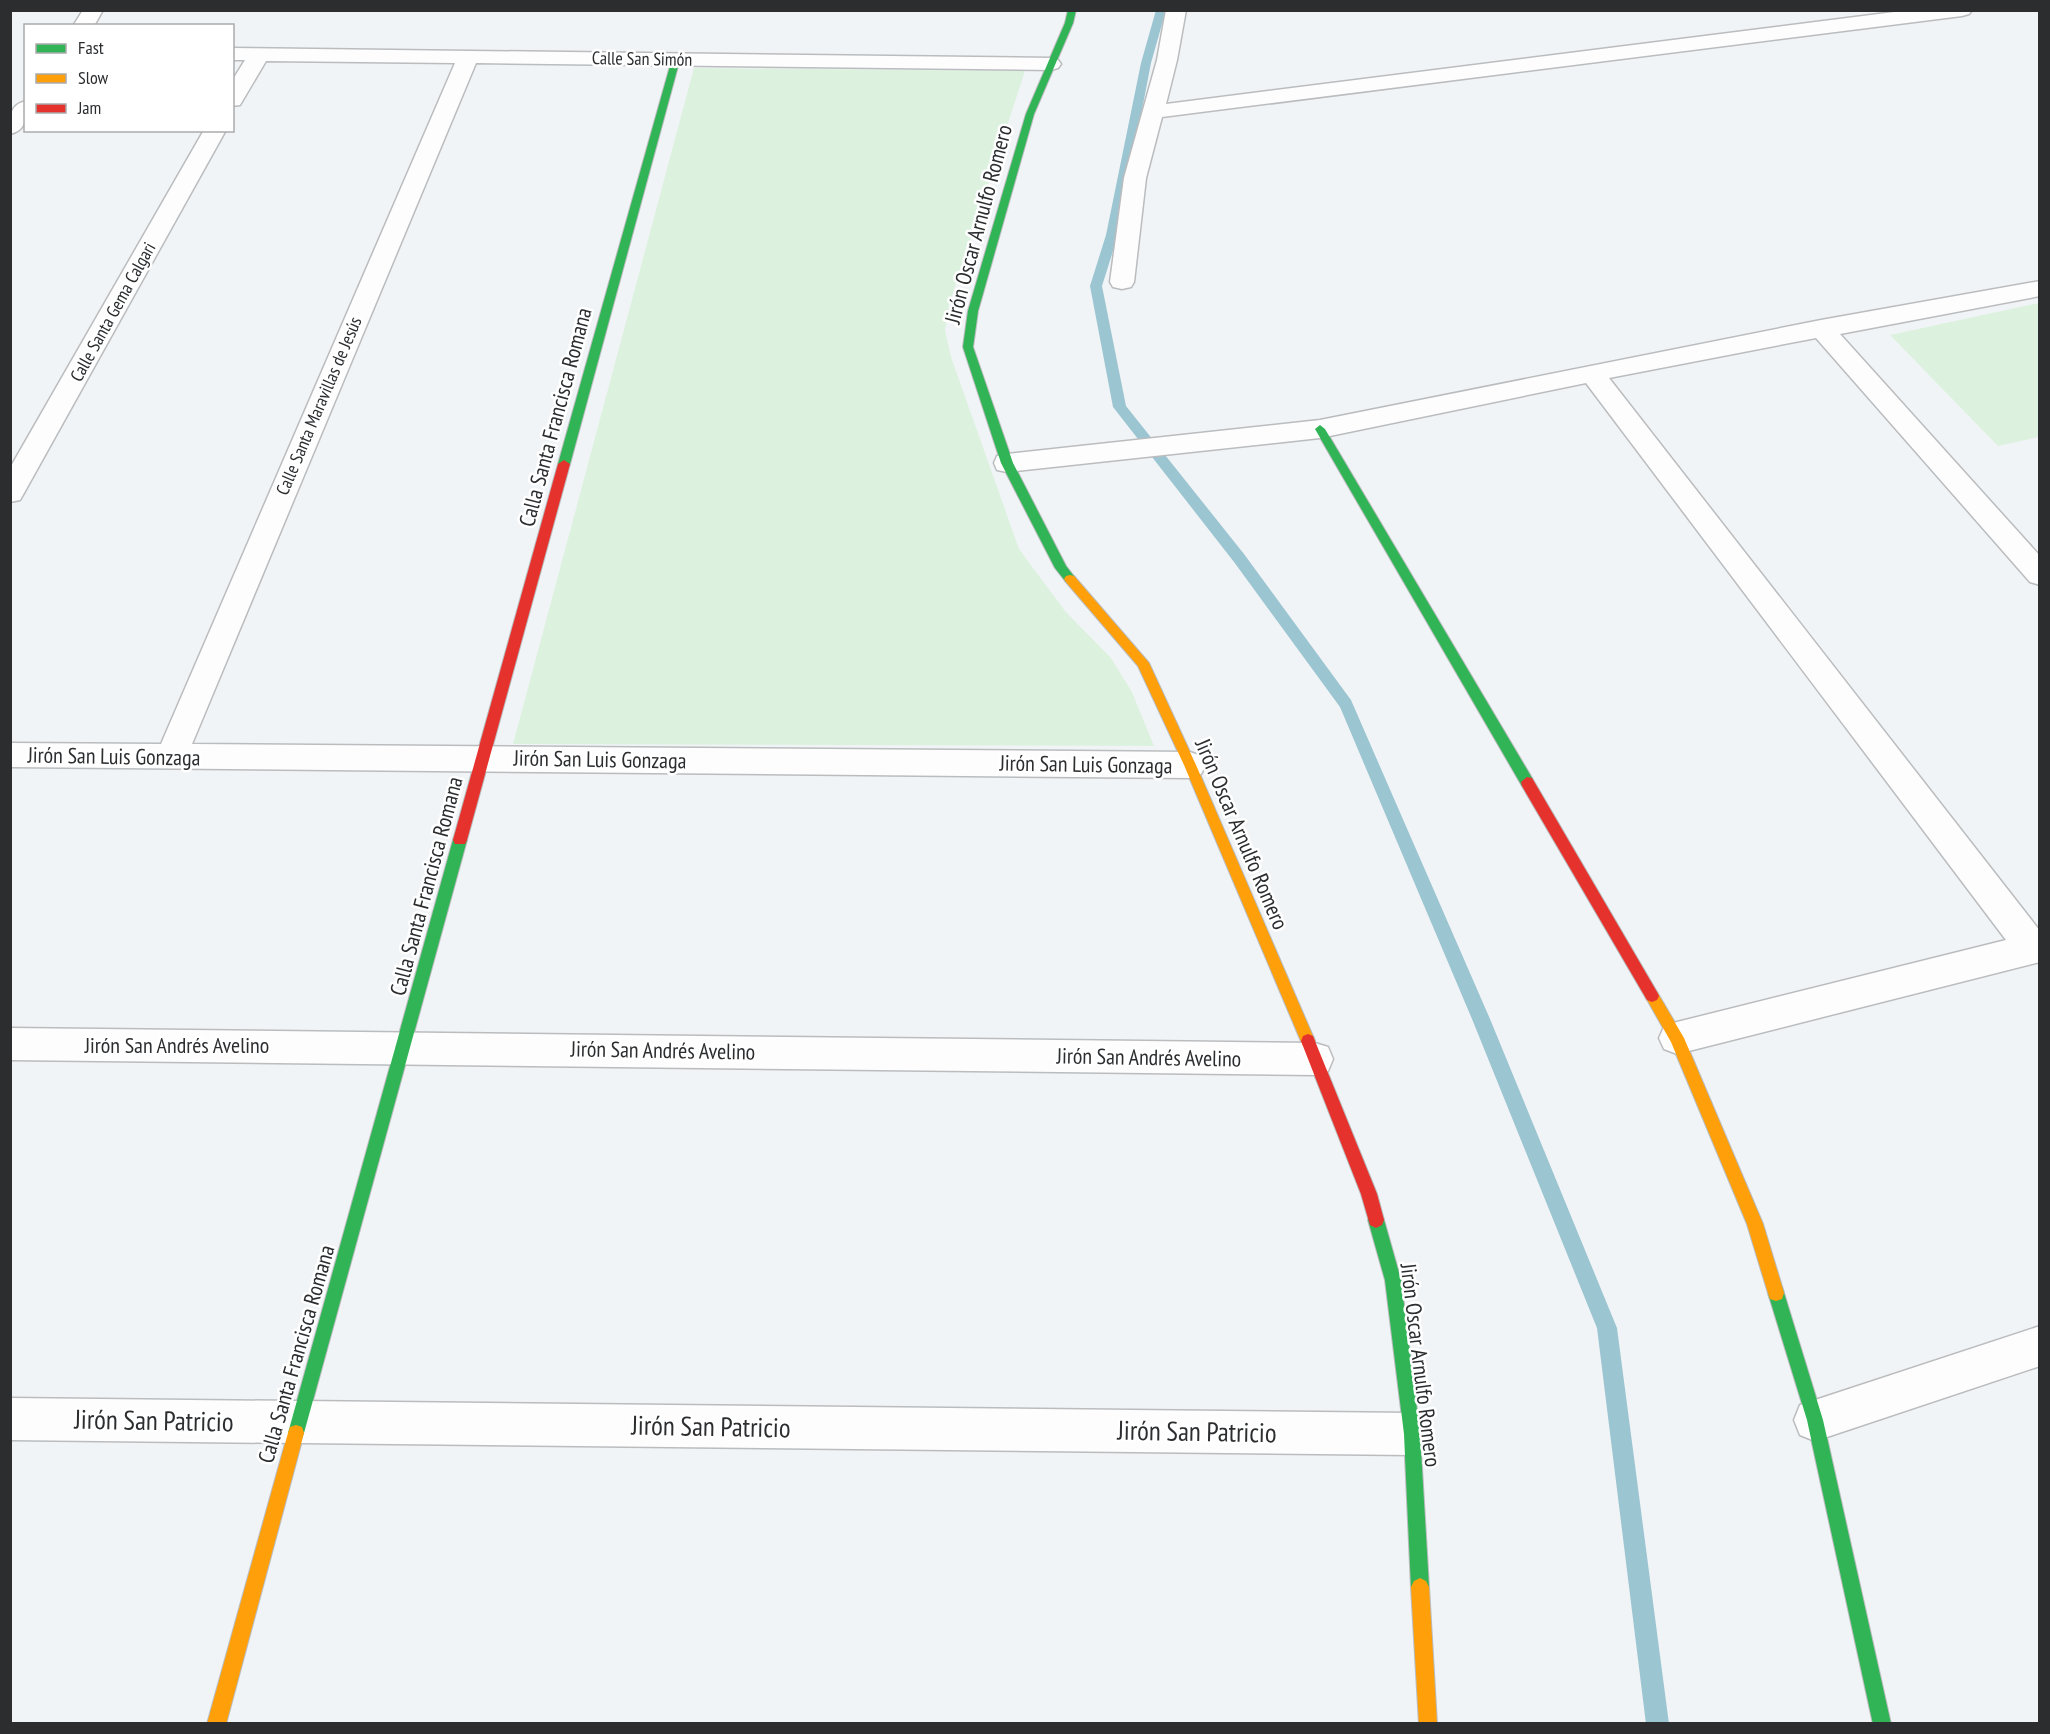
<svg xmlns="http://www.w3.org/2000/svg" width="2050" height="1734" font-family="'PT Sans Narrow',sans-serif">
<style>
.green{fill:#dcf2df}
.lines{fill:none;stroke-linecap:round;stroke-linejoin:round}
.stream{fill:#9cc5d2;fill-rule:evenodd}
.street-casing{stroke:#babcbe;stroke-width:3}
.fast-casing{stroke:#babcbe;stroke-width:2}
.slow-casing{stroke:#babcbe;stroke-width:2}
.jam-casing{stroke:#babcbe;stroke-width:2}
.street{fill:#fdfdfe;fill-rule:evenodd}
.fast{fill:#30b455;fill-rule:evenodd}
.slow{fill:#ff9f0a;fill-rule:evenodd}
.jam{fill:#e5322d;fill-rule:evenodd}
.labels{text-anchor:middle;stroke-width:5;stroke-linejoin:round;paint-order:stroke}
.far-street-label{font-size:18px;fill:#2b2d2f;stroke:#fff}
.street-label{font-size:22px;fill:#2b2d2f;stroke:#fff}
.near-street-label{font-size:27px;fill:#2b2d2f;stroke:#fff}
</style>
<rect width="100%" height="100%" fill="#f1f4f6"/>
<!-- green -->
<g class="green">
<path d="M694,68L1025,71L949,305L945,330L951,357L1019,549L1065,611L1111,658L1132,692L1154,746L513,744Z"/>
<path d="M2039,303V437L1998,446L1890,335Z"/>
</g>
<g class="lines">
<!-- stream -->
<path class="stream" d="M1156,10H1166L1151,63L1118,235L1102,286L1126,406L1244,554L1351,700L1490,1019L1617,1328L1669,1724H1646L1597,1328L1472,1019L1340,707L1234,562L1113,407L1090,286L1106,235L1141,63Z"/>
<!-- street casing -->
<g class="street-casing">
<g id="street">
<path d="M83,10H103L94,26H73Z"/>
<path d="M1166,10H1186L1177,60L1166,104L1910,10H1972L1969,14L1962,16L1162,117L1146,178L1134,282L1131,287L1122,289L1113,287L1110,282L1124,178L1157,60Z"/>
<path d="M232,48L1051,58L1058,60L1061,64L1058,68L1051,70L476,63L192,744L1190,752L1201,756L1206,765L1201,774L1190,778L10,767V743L161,744L455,63L266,61L240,105L232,106V81L245,60H232Z"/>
<path d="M26,101C26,115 28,130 10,134C10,120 8,105 26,101Z"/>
<path d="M204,130H226L24,493L20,500L10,502V468Z"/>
<path d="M2040,281V296L1840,334L2040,556V585L2030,582L1816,338L1609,378L2040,931V962L1677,1054L1664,1049L1659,1038L1664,1027L1677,1022L2006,940L1586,383L1320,438L1007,472L997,470L994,463L997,456L1007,454L1320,420L1821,320Z"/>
<path d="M10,1028L1315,1043L1328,1047L1333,1059L1328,1071L1315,1075L10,1060Z"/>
<path d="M2040,1326V1366L1815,1441L1800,1435L1794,1420L1800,1405Z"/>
<path d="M10,1398L1412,1413L1427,1419L1433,1434L1427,1449L1412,1455L10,1440Z"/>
</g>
</g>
<!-- fast casing -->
<g class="fast-casing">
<g id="fast">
<path d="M1068,10H1076L1073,23L1034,114L978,311L973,347L1013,463L1066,566L1076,579L1070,583L1066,582L1055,568L1001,463L963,347L968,311L1026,114L1065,23Z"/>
<path d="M676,56L680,59L570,464L564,468L558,464L672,59Z"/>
<path d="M1320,425L1325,429L1532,778L1533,782L1532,786H1522L1315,429Z"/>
<path d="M460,834L465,836L467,840L304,1433L302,1439L296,1441L290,1439L288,1433L453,840L455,836Z"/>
<path d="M1376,1212L1382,1215L1384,1220L1401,1280L1420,1434L1429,1587L1426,1593L1420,1596L1414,1593L1411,1587L1404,1434L1385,1280L1368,1220L1370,1215Z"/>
<path d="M1776,1285L1782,1287L1784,1293L1823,1420L1891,1724H1873L1807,1420L1768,1293L1770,1287Z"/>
</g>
</g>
<!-- slow casing -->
<g class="slow-casing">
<g id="slow">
<path d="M1070,575L1074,576L1149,663L1196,765L1315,1041L1313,1046L1308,1048L1303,1046L1184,765L1138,666L1066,582L1064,579L1066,576Z"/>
<path d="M1652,990L1657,992L1684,1038L1763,1224L1784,1293L1782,1299L1776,1301L1770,1299L1768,1293L1747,1224L1671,1042L1645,996L1647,992Z"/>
<path d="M296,1425L302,1427L304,1433L226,1724H207L288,1433L290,1427Z"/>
<path d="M1420,1578L1426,1581L1429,1587L1437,1724H1419L1411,1587L1414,1581Z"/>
</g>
</g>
<!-- jam casing -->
<g class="jam-casing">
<g id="jam">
<path d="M564,460L570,464L467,840L465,844H455L453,840L558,464Z"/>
<path d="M1527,777L1532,778L1657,992L1659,996L1657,1000L1652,1002L1647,1000L1522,786L1521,782Z"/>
<path d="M1308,1034L1313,1036L1315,1041L1377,1194L1384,1220L1382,1225L1376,1228L1370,1225L1361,1194L1301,1041L1303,1036Z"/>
</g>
</g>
<!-- street -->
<use href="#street" class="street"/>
<!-- fast -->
<use href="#fast" class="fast"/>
<!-- slow -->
<use href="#slow" class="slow"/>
<!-- jam -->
<use href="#jam" class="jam"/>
</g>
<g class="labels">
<!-- far-street labels -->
<g class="far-street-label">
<text transform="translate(642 59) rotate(1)" y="6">Calle San Simón</text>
<text transform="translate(113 312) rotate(-61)" y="6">Calle Santa Gema Calgari</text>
<text transform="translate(319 406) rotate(-67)" y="6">Calle Santa Maravillas de Jesús</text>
</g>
<!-- street labels -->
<g class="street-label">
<text transform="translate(978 224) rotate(-75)" y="8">Jirón Oscar Arnulfo Romero</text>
<text transform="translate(555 417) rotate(-75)" y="8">Calla Santa Francisca Romana</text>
<text transform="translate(114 756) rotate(1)" y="8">Jirón San Luis Gonzaga</text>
<text transform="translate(600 759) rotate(1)" y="8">Jirón San Luis Gonzaga</text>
<text transform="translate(1086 764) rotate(1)" y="8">Jirón San Luis Gonzaga</text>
<text transform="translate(1242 834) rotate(67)" y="8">Jirón Oscar Arnulfo Romero</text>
<text transform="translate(426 886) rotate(-75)" y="8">Calla Santa Francisca Romana</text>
<text x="177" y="1053">Jirón San Andrés Avelino</text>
<text transform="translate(663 1050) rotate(1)" y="8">Jirón San Andrés Avelino</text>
<text transform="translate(1149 1057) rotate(1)" y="8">Jirón San Andrés Avelino</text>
<text transform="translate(296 1354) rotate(-74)" y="8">Calla Santa Francisca Romana</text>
<text transform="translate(1421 1365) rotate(83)" y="8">Jirón Oscar Arnulfo Romero</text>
</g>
<!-- near-street labels -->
<g class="near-street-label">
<text transform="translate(154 1421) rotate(1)" y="9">Jirón San Patricio</text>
<text transform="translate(711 1427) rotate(1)" y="9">Jirón San Patricio</text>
<text transform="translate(1197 1432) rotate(1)" y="9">Jirón San Patricio</text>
</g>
</g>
<!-- border -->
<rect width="2050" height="1734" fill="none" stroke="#2b2d2f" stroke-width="24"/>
<!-- legend -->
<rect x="24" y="24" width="210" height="108" fill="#ffffff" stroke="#aaabac" stroke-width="1.5"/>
<rect x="36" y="44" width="30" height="9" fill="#30b455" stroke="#aaabac" stroke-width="1.5"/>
<text x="78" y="54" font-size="18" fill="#2b2d2f">Fast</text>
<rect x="36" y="74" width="30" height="9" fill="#ff9f0a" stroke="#aaabac" stroke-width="1.5"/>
<text x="78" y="84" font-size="18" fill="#2b2d2f">Slow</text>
<rect x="36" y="104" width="30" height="9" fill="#e5322d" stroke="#aaabac" stroke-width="1.5"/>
<text x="78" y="114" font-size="18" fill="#2b2d2f">Jam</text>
</svg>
